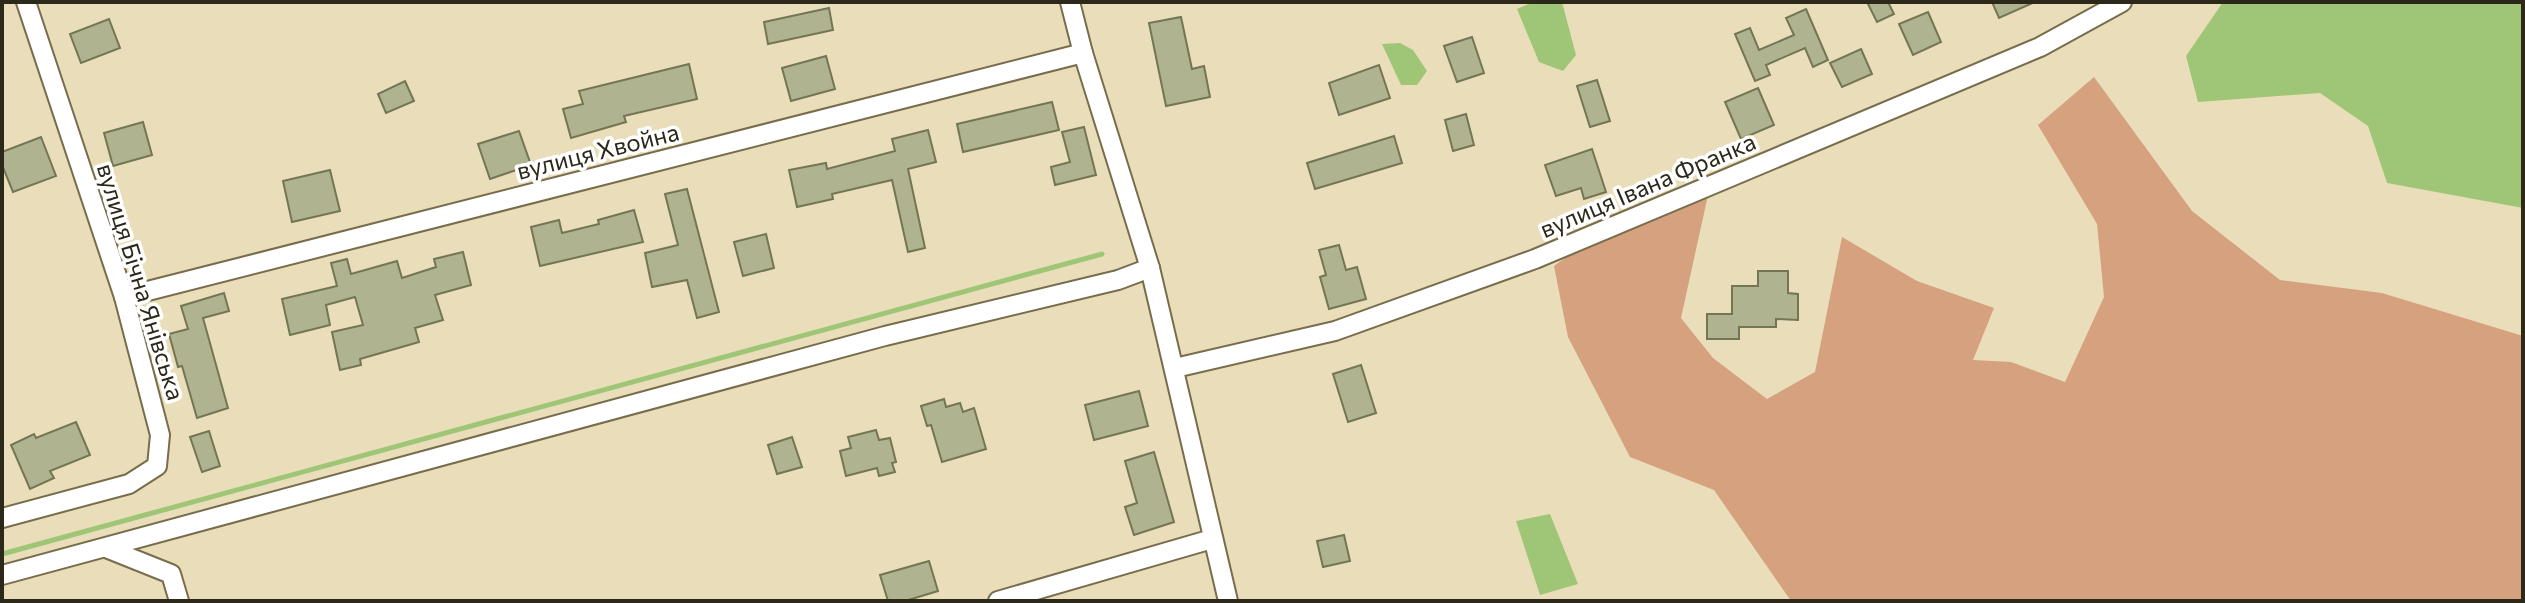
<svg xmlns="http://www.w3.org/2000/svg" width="2525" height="603" font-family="Commissioner,sans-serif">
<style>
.green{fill:#d6a17e}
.water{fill:#9ec676}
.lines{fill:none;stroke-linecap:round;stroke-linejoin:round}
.stream{stroke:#9ec676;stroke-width:5}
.building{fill:#b0b38f;stroke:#737654;stroke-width:2}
.minor-casing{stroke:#776d4c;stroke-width:22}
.minor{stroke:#fff;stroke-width:18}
.labels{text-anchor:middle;stroke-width:7;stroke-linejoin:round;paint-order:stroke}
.street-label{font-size:24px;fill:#2c281a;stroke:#fff}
</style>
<rect width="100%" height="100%" fill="#eadeba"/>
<!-- green -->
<path class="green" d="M2094,77L2192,211L2280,280L2382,293L2523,336V601H1791L1714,490L1630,457L1568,337L1554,266L1616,221L1710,186L1681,318L1713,358L1767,399L1815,372L1842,237L1917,281L1994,308L1973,360L2011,362L2065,382L2104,297L2097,224L2038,125Z"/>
<!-- water -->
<g class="water">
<path d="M1533,2H1562L1576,55L1563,71L1539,62L1517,9Z"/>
<path d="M2223,2H2523V208L2387,183L2368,126L2320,93L2198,102L2186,56Z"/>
<path d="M1400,43L1413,50L1427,71L1417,85H1401L1382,44Z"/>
<path d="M1550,514L1578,584L1540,595L1516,521Z"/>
</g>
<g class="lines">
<!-- stream -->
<path class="stream" d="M2,554L1102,254"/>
</g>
<!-- building -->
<g class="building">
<path d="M1867,2H1888L1894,14L1877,22Z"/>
<path d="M1992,2H2035L1999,18Z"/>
<path d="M829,8L833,30L768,44L764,22Z"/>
<path d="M1806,9L1828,60L1813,67L1805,48L1766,65L1770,75L1755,81L1735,34L1750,28L1759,50L1794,35L1786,18Z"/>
<path d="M1928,12L1941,42L1913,55L1899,24Z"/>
<path d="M1181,17L1192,69L1204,66L1210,97L1166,106L1149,23Z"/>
<path d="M109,19L120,48L81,63L70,34Z"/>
<path d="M1472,37L1484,73L1457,82L1444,46Z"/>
<path d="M1861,49L1872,74L1842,87L1830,63Z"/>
<path d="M826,56L835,89L791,101L782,68Z"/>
<path d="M689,64L697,99L624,116L626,122L571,138L563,109L583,104L579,91Z"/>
<path d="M1379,65L1390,98L1339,115L1329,83Z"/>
<path d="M1597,80L1610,121L1590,127L1577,86Z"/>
<path d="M405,81L414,101L386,113L378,94Z"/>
<path d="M1758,88L1774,125L1741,139L1725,102Z"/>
<path d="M1052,102L1059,130L963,152L957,124Z"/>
<path d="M1466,114L1474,145L1453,151L1445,120Z"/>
<path d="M143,122L152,155L113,166L104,133Z"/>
<path d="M1084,127L1096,175L1055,185L1051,167L1070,162L1062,132Z"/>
<path d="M928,130L936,162L908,169L925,248L908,252L892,180L832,194L833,199L797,207L789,170L826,163L827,169L895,151L892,139Z"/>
<path d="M519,131L531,165L490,179L478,144Z"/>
<path d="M1394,136L1402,163L1315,189L1307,163Z"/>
<path d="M41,137L56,176L13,192L2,165V152Z"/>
<path d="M1592,149L1606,192L1584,199L1581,188L1556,196L1545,165Z"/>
<path d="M330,170L340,211L292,222L283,181Z"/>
<path d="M687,189L719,312L697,318L687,280L652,287L645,253L678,245L665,194Z"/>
<path d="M634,210L643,242L540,266L531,227L559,220L562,233L599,224L598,220Z"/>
<path d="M766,234L774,268L743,276L734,242Z"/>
<path d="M1339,245L1346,270L1357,267L1366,299L1329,309L1320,277L1326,275L1319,250Z"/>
<path d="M463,252L471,285L435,295L443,320L415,328L419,342L360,359L361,365L340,370L332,332L363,325L355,297L326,305L330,325L290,335L282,299L337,286L331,263L347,259L351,274L397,261L402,278L436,267L434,259Z"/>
<path d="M1758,271H1788V293L1798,294V320L1776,319V327H1739V339H1707V314H1732V286H1758Z"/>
<path d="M224,293L229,311L203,318L228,408L197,418L182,366L178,367L169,334L188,329L181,306Z"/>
<path d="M1361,365L1376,413L1348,422L1333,374Z"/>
<path d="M1139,391L1148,426L1094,440L1085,405Z"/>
<path d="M944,399L946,407L960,403L963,412L974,408L986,449L942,462L931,425L927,426L921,406Z"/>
<path d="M76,422L90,455L50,471L54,478L30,489L11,445L34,434L36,438Z"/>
<path d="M876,430L879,440L890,438L896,462L892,463L895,472L879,476L877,468L846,476L840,451L851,448L848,437Z"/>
<path d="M209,431L220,466L202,472L190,437Z"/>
<path d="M792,437L802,467L777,474L768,445Z"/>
<path d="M1154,452L1174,522L1134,535L1125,507L1137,503L1125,461Z"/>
<path d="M1344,535L1350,561L1323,567L1317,541Z"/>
<path d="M929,561L938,591L905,601H888L880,575Z"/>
</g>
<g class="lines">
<!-- minor casing -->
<g class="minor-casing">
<g id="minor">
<path d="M1070,2L1083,53L1150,268L1228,601"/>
<path d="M124,297L1083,53"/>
<path d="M1175,368L1335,331L1535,259L2040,47L2122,2"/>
<path d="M2,518L129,484L157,466L160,435L124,297L26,2"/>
<path d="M106,548L171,574L179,601"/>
<path d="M2,575L885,336L1118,280L1150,268"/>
<path d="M998,601L1212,539"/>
</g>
</g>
<!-- minor -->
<use href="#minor" class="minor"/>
</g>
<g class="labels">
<!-- street labels -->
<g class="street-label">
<text transform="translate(598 152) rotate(-14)" y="8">вулиця Хвойна</text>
<text transform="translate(1648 186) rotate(-23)" y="8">вулиця Івана Франка</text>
<text transform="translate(140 282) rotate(73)" y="8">вулиця Бічна Янівська</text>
</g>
</g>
<!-- border -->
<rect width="2525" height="603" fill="none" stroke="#2c281a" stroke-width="8"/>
</svg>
